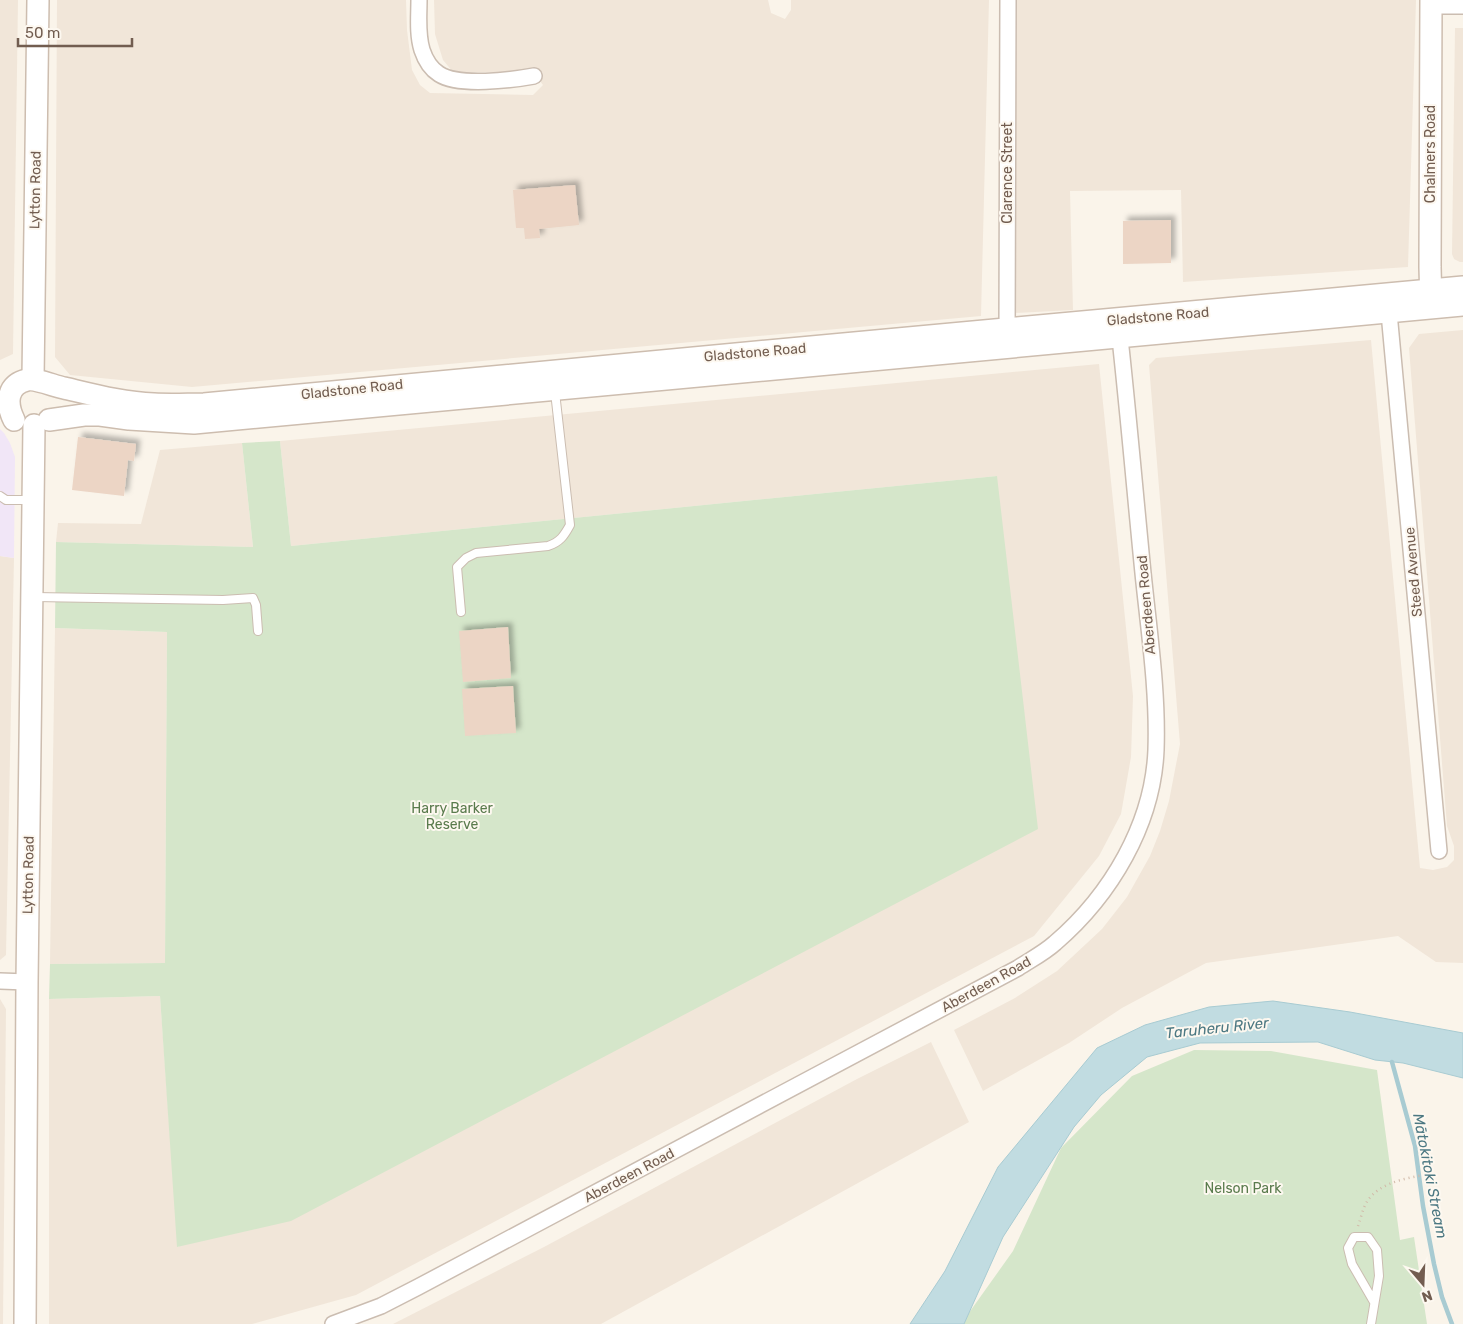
<svg xmlns="http://www.w3.org/2000/svg" width="1463" height="1324" font-family="Rubik,sans-serif">
<style>
.residential{fill:#f1e6d9}
.education{fill:#f1e6f7}
.green{fill:#d5e6ca}
.water{fill:#c1dce1;stroke:#a8cbd2}
.lines{fill:none;stroke-linecap:round;stroke-linejoin:round}
.stream{stroke:#a8cbd2;stroke-width:4.5}
.building{fill:#ecd5c5;filter:url(#shadow)}
.lane-casing{stroke:#cbbdb1;stroke-width:10}
.street-casing{stroke:#cbbdb1;stroke-width:18}
.secondary-casing{stroke:#cdbdaf;stroke-width:24}
.path{stroke:#d1b9a8;stroke-width:2.5;stroke-dasharray:1 4;stroke-linecap:butt}
.lane{stroke:#fff;stroke-width:8}
.street{stroke:#fff;stroke-width:15}
.secondary{stroke:#fff;stroke-width:21}
.labels{text-anchor:middle;stroke-width:4;stroke-linejoin:round;paint-order:stroke}
.street-label{font-size:14px;fill:#725d50;stroke:#fdf8f0}
.park-label{font-size:14px;fill:#5a7b4d;stroke:#fdf8f0}
.water-label{font-size:15px;font-style:italic;fill:#4c7882;stroke:#fdf8f0}
</style>
<defs>
<filter id="shadow"><feDropShadow dx="4.5" dy="-4.5" stdDeviation="2.5" flood-color="#0004"/></filter>
</defs>
<rect width="100%" height="100%" fill="#faf4ea"/>
<!-- residential -->
<g class="residential">
<path d="M0,0H18L13,354L0,360Z"/>
<path d="M57,0H406L407,30L412,70L420,85L430,93L533,95L543,85L533,72H453L443,60L435,34L434,0H768L771,13L785,19L791,10V0H989L981,316L192,387L70,375L55,357Z"/>
<path d="M1017,0H1416L1408,267L1183,282L1181,190L1070,191L1073,310L1014,313Z"/>
<path d="M1455,28H1463V262H1460L1454,259L1452,254Z"/>
<path d="M1463,330V963L1436,962L1398,936L1206,963L1122,1008L1069,1043L983,1091L954,1030L1015,998L1057,971L1102,929L1127,897L1150,856L1160,831L1169,801L1180,744L1149,365L1156,358L1371,340L1420,868L1433,870L1447,867L1454,860V846L1447,826L1409,348L1419,334Z"/>
<path d="M1099,364L1133,696L1131,757L1121,814L1099,856L1034,936L356,1295L252,1324H49V999L160,996L178,1247L997,476L291,546L280,441Z"/>
<path d="M242,443L253,547L56,542L58,523L141,524L160,450Z"/>
<path d="M0,556L14,558L6,955L0,960Z"/>
<path d="M55,628L167,632L165,963L50,964Z"/>
<path d="M0,999L6,1009L3,1324H0Z"/>
<path d="M931,1042L969,1122L601,1324H393L544,1247L857,1079Z"/>
</g>
<!-- education -->
<path class="education" d="M0,429L4,433L10,443L15,457L14,558L0,556Z"/>
<!-- green -->
<g class="green">
<path d="M280,441L291,546L997,476L1038,829L291,1221L177,1247L160,996L49,999L50,964L165,963L167,632L55,628L56,542L253,547L242,443Z"/>
<path d="M1194,1050L1271,1051L1377,1070L1400,1240L1414,1237L1427,1324H961L1013,1251L1061,1148L1132,1076Z"/>
</g>
<!-- water -->
<path class="water" d="M1273,1001L1350,1012L1463,1033V1078L1403,1063L1375,1060L1318,1042L1200,1043L1147,1057L1101,1095L1074,1127L1003,1237L964,1324H910L945,1271L998,1167L1097,1048L1145,1025L1209,1007Z"/>
<g class="lines">
<!-- stream -->
<path class="stream" d="M1392,1062L1415,1146L1423,1206L1434,1264L1442,1297L1452,1324"/>
</g>
<!-- building -->
<g class="building">
<path d="M575,185L579,225L539,229L540,238L525,239L524,228H516L513,190Z"/>
<path d="M1171,220V263L1123,264V221Z"/>
<path d="M78,437L136,444L134,461L128,460L124,496L72,490Z"/>
<path d="M508,627L511,678L463,682L459,631Z"/>
<path d="M513,686L516,733L465,736L462,689Z"/>
</g>
<g class="lines">
<!-- lane casing -->
<g class="lane-casing">
<g id="lane">
<path d="M0,496L6,500H32"/>
<path d="M34,597L223,600L253,598L256,605L258,631"/>
<path d="M461,612L457,567L466,558L476,553L548,546C560,542 564,536 570,525L555,392"/>
<path d="M1371,1324L1379,1276L1377,1250L1368,1237H1354L1348,1248L1352,1264L1374,1302"/>
</g>
</g>
<!-- street casing -->
<g class="street-casing">
<g id="street">
<path d="M419,0C419,16 417,34 422,50C425,59 431,69 439,74C459,87 512,80 534,76"/>
<path d="M1431,6H1463"/>
<path d="M1388,302L1439,851"/>
<path d="M1007,338L1008,0"/>
<path d="M0,981L27,982"/>
<path d="M333,1324L381,1306L418,1287L1018,968C1030,960 1044,953 1055,943C1111,895 1153,824 1156,750C1158,691 1149,632 1143,573C1135,492 1128,410 1119,329"/>
</g>
</g>
<!-- secondary casing -->
<g class="secondary-casing">
<g id="secondary">
<path d="M1431,305L1430,267L1431,0"/>
<path d="M33,379L38,0"/>
<path d="M14,420C6,404 6,385 27,380C35,378 54,386 64,388C94,395 124,403 154,404C171,405 188,404 204,404C624,363 1043,326 1463,287"/>
<path d="M49,420L84,415H100L129,419L194,423L1463,305"/>
<path d="M25,1324L27,982L34,425"/>
</g>
</g>
<!-- path -->
<path class="path" d="M1358,1226C1361,1218 1363,1207 1368,1200C1383,1180 1411,1178 1433,1173"/>
<!-- lane -->
<use href="#lane" class="lane"/>
<!-- street -->
<use href="#street" class="street"/>
<!-- secondary -->
<use href="#secondary" class="secondary"/>
</g>
<g class="labels">
<!-- street labels -->
<g class="street-label">
<text transform="translate(1430 154) rotate(-90)" y="5">Chalmers Road</text>
<text transform="translate(1007 173) rotate(-90)" y="5">Clarence Street</text>
<text transform="translate(35 190) rotate(-89)" y="5">Lytton Road</text>
<text transform="translate(1158 316) rotate(-5)" y="5">Gladstone Road</text>
<text transform="translate(755 352) rotate(-5)" y="5">Gladstone Road</text>
<text transform="translate(352 389) rotate(-6)" y="5">Gladstone Road</text>
<text transform="translate(1413 572) rotate(-95)" y="5">Steed Avenue</text>
<text transform="translate(1146 605) rotate(-95)" y="5">Aberdeen Road</text>
<text transform="translate(28 875) rotate(-89)" y="5">Lytton Road</text>
<text transform="translate(986 984) rotate(-29)" y="5">Aberdeen Road</text>
<text transform="translate(629 1175) rotate(-28)" y="5">Aberdeen Road</text>
</g>
<!-- park labels -->
<g class="park-label">
<text x="452" y="813">Harry Barker<tspan x="452" dy="16">Reserve</tspan></text>
<text x="1243" y="1193">Nelson Park</text>
</g>
<!-- water labels -->
<g class="water-label">
<text transform="translate(1217 1028) rotate(-6)" y="5">Taruheru River</text>
<text transform="translate(1430 1176) rotate(79)" y="5">Mātokitoki Stream</text>
</g>
</g>
<!-- north arrow -->
<g transform="translate(1423 1284) rotate(161)" stroke="#fdf8f0" stroke-width="4" paint-order="stroke">
<path d="M0-4L9 19L0 12L-9 19Z" fill="#725d50"/>
<text y="-8" font-size="14" font-weight="bold" text-anchor="middle" fill="#725d50">N</text>
</g>
<!-- scale -->
<path d="M18 38v8h114v-8" fill="none" stroke="#725d50" stroke-width="2.5"/>
<text x="25" y="38" font-size="15" fill="#725d50" stroke="#fdf8f0" stroke-width="4" paint-order="stroke">50 m</text>
</svg>
